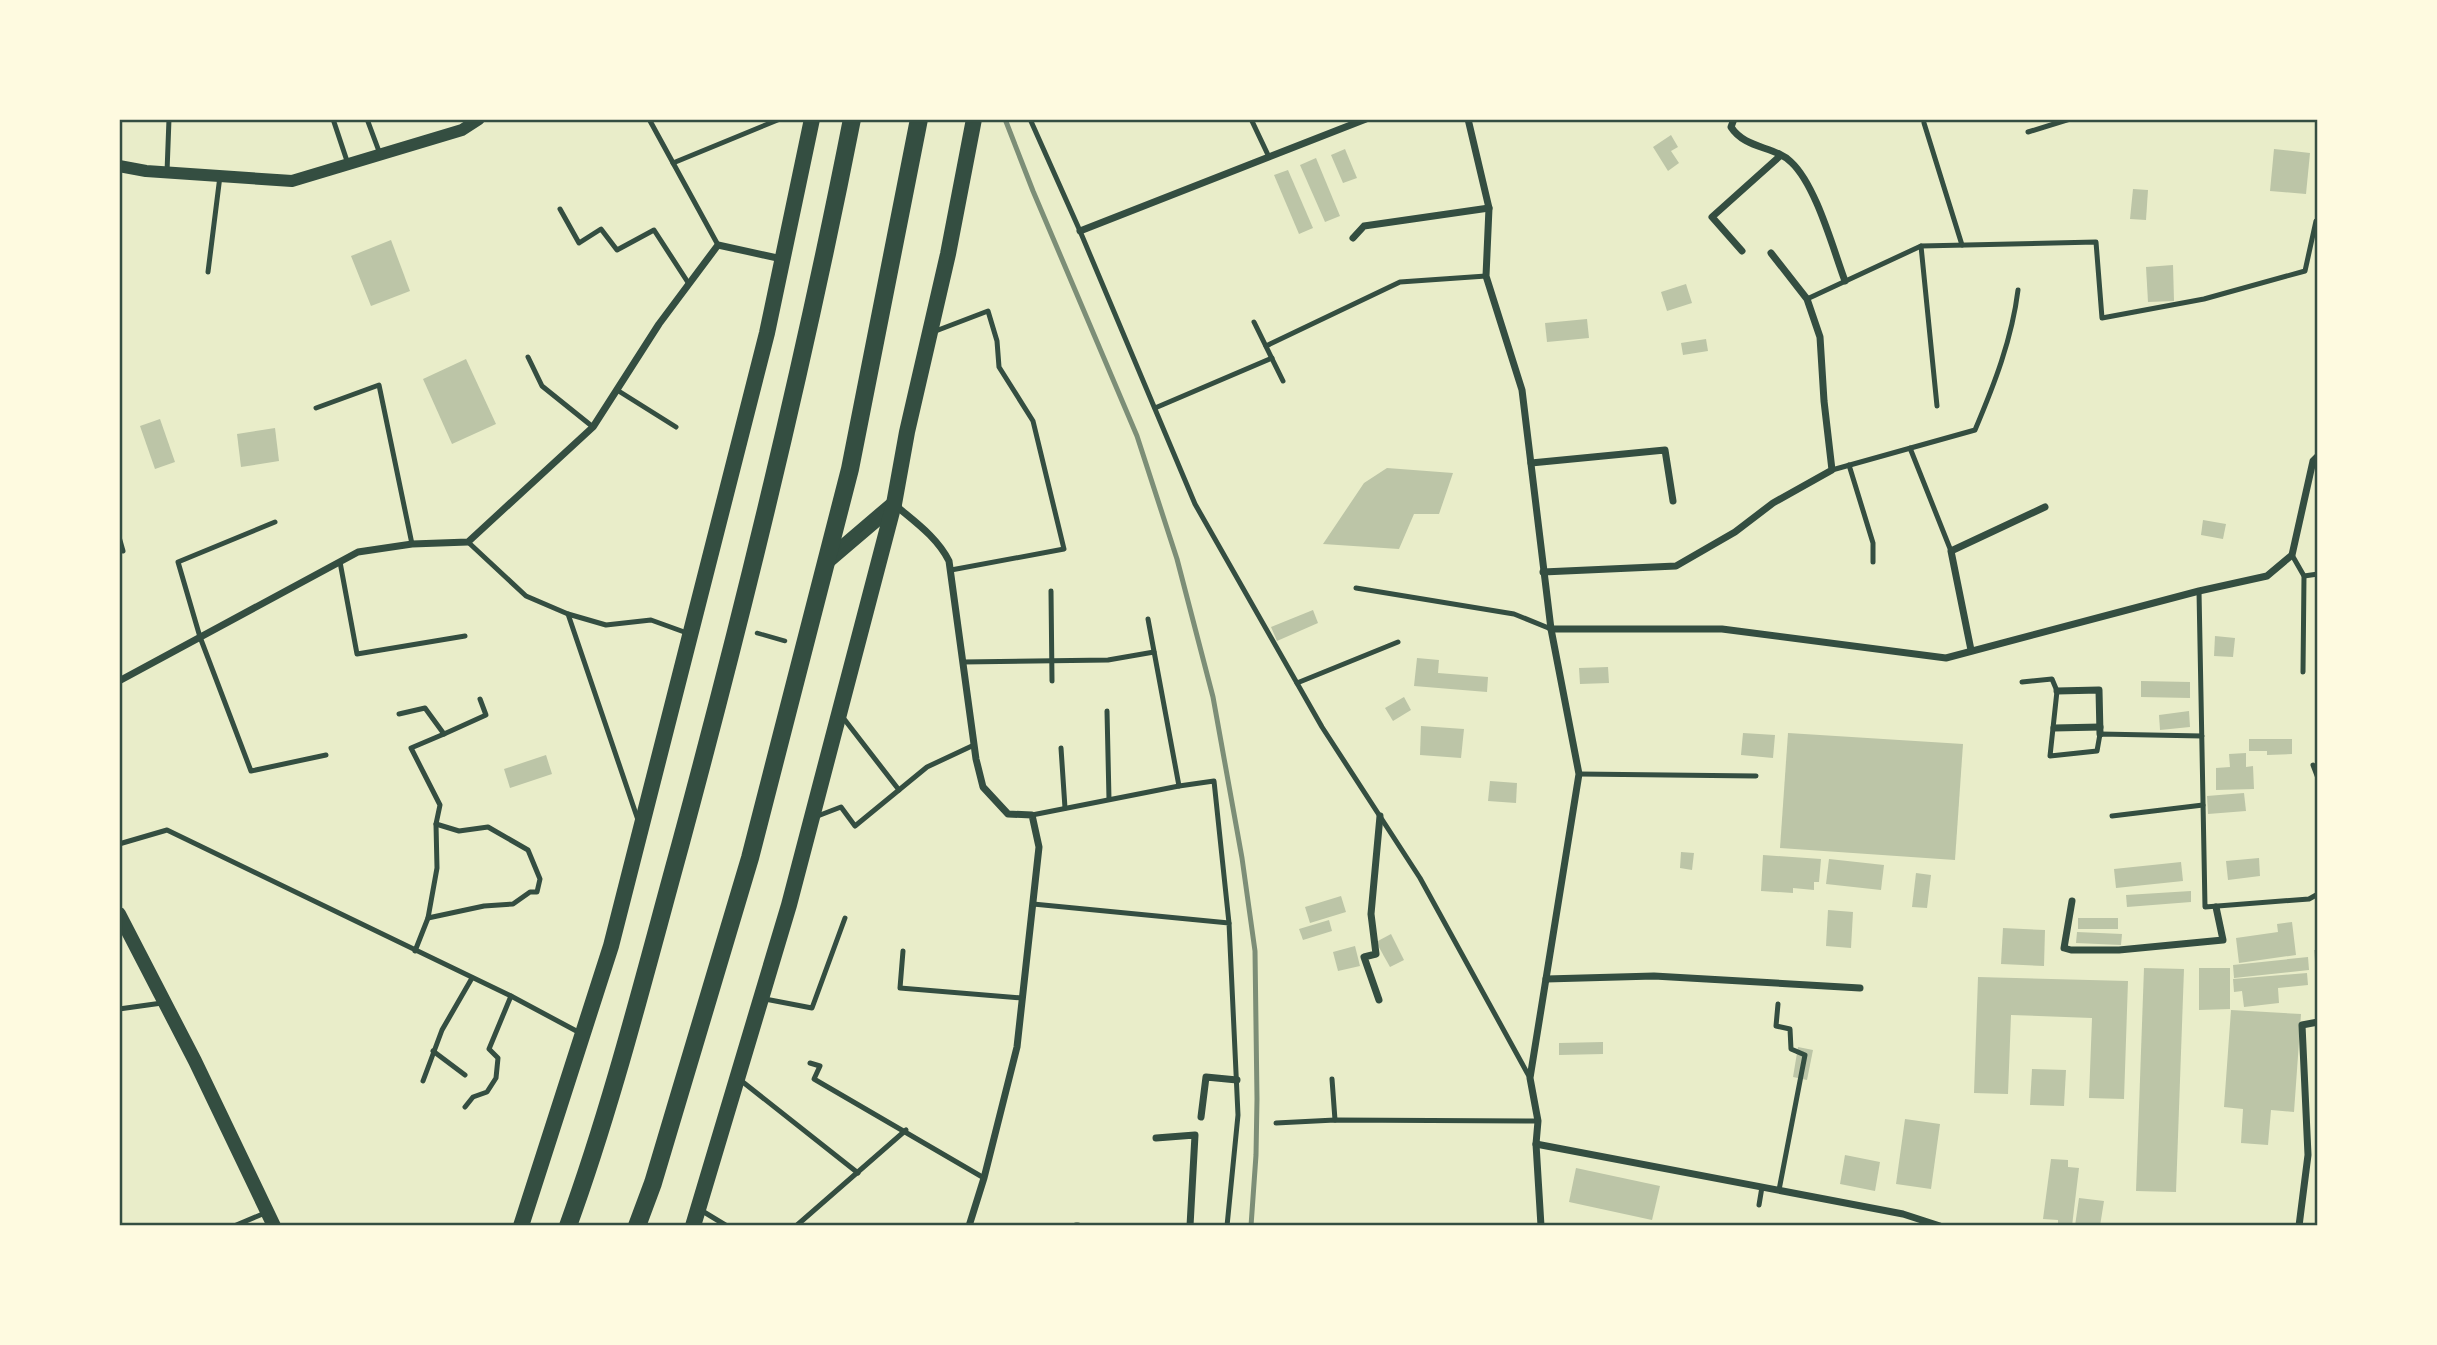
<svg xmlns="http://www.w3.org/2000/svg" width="2437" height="1345" font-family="Lato,sans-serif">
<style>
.building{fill:#bcc5a7}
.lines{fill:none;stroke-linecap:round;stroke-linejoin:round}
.path{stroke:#344e41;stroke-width:4.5}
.service{stroke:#344e41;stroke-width:5}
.minor{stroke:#344e41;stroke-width:7}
.tertiary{stroke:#344e41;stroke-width:12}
.secondary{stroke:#344e41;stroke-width:14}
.primary{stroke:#344e41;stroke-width:16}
.trunk{stroke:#344e41;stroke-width:18}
.rail{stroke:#7c8e77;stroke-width:5}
.neatline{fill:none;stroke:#344e41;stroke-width:2.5}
</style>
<rect width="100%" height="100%" fill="#e9edc9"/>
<!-- building -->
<g class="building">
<path d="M1671,135L1678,147L1671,151L1679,163L1668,171L1653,147Z"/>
<path d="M1345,149L1357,178L1343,183L1331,155Z"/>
<path d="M2274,149L2310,153L2306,194L2270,191Z"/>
<path d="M1316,158L1340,216L1325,222L1300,165Z"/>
<path d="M1288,170L1313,228L1299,234L1274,175Z"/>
<path d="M2133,189L2148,190L2146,220L2130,219Z"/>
<path d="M391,240L410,291L371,306L351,256Z"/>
<path d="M2173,265L2174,301L2148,302L2146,267Z"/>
<path d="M1686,284L1692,303L1667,311L1661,292Z"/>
<path d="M1587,319L1589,338L1547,342L1545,323Z"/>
<path d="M1706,339L1708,351L1683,355L1681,343Z"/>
<path d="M466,359L496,424L452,444L423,379Z"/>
<path d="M160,419L175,462L155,469L140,426Z"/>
<path d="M275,428L279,461L241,467L237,434Z"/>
<path d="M1387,468L1453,473L1439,514H1414L1399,549L1323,544L1364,483Z"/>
<path d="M2203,520L2226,524L2223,539L2201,535Z"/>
<path d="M1313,610L1318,623L1277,641L1271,627Z"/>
<path d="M2215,636L2235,638L2233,657L2214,656Z"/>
<path d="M1417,658L1439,660L1438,673L1488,677L1487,692L1414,686Z"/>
<path d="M1608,667L1609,683L1580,684L1579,668Z"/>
<path d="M2141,681L2190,682V698L2141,697Z"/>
<path d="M1404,697L1411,710L1393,721L1385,708Z"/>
<path d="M2189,711L2190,727L2160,730L2159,715Z"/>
<path d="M1421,726L1464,729L1461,758L1420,755Z"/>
<path d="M1743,733L1775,735L1773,758L1741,755Z"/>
<path d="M1788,733L1963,744L1955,860L1780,848Z"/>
<path d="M2249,739H2292V754L2267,755V751H2249Z"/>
<path d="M2246,753V767L2253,766L2254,789L2216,790V768L2230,767L2229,754Z"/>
<path d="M546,755L552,774L510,788L504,769Z"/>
<path d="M1490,781L1517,783L1516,803L1488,801Z"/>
<path d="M2244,793L2246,811L2208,814L2207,796Z"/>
<path d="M1681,852L1694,853L1692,870L1680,868Z"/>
<path d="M1763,855L1821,859L1819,882H1814V890L1793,888V893L1761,891Z"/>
<path d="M2259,858L2260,876L2228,880L2226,861Z"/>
<path d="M1829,859L1884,865L1881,890L1826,884Z"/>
<path d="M2181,862L2183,881L2116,888L2114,869Z"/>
<path d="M1916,873L1931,875L1927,908L1912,907Z"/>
<path d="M2191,891V902L2127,907L2126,895Z"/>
<path d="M1341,896L1346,912L1310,923L1305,907Z"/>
<path d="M1828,910L1853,912L1851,948L1826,946Z"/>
<rect x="2078" y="918" width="40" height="11"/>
<path d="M1329,920L1332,931L1303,940L1299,929Z"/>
<path d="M2292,922L2296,955L2239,963L2236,938L2278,932L2277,924Z"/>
<path d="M2003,928L2045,930L2044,966L2001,964Z"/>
<path d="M2077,932L2122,934L2121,945L2076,943Z"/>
<path d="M1391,934L1404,960L1390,967L1376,942Z"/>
<path d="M1355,946L1360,966L1338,971L1333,952Z"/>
<path d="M2314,950H2318V973H2316Z"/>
<path d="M2308,957L2309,970L2234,978L2233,965Z"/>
<path d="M2144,968L2184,969L2176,1192L2136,1191Z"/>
<path d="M2199,968H2230V1009L2199,1010Z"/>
<path d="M2307,973L2308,985L2278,988L2279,1003L2244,1007L2242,991L2234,992L2233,979Z"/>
<path d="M1978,977L2128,981L2124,1099L2089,1098L2092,1018L2011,1015L2008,1094L1974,1093Z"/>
<path d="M2231,1010L2301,1014L2294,1112L2271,1110L2268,1145L2241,1143L2243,1109L2224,1107Z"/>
<path d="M1603,1042V1054L1559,1055V1043Z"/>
<path d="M1798,1047L1813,1050L1807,1080L1793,1077Z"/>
<path d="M2032,1069L2066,1070L2064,1106L2030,1105Z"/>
<path d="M1905,1119L1940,1124L1931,1189L1896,1184Z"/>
<path d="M1845,1155L1880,1162L1875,1191L1840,1184Z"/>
<path d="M2051,1159L2068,1160V1167L2079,1168L2072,1226H2058V1220L2043,1219Z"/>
<path d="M1576,1168L1660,1186L1652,1220L1569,1202Z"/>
<path d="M2079,1198L2104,1201L2100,1226H2075Z"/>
</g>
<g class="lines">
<!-- path -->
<path class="path" d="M757,633L785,641"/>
<!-- service -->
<g class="service">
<path d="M333,119L348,164"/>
<path d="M367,119L380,154"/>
<path d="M649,119L718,245"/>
<path d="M1030,119L1080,231L1195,504L1322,727L1420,878L1530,1078"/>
<path d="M1251,119L1269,157"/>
<path d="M1924,123L1962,245"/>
<path d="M2028,132L2070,119"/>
<path d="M673,163L780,119"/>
<path d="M167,172L169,119"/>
<path d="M560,209L579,243L601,229L617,250L654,230L689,284"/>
<path d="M1921,246L1937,406"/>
<path d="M208,272L220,176"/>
<path d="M1807,299L1921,246L2096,242L2102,318L2204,299L2305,271L2316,221H2318"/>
<path d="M1254,322L1283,381"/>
<path d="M933,332L988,311L997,341L999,367L1033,421L1064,549L951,570"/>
<path d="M1266,346L1400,282L1486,276"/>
<path d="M528,357L542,386L593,427"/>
<path d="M617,390L676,427"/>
<path d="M316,408L379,385L412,544"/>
<path d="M1155,408L1272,358"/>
<path d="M1910,448L1951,551"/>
<path d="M1849,465L1873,543V562"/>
<path d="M1832,470L1975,430C1994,385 2012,339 2018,290"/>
<path d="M275,522L178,562L200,637L251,771L326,755"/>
<path d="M119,537L123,551"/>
<path d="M468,542L526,596L568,614L606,625L651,620L687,633"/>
<path d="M2292,555L2304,576L2303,672"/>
<path d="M340,562L357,654L465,636"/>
<path d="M2304,576L2318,574"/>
<path d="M1356,588L1514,614L1551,629"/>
<path d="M1051,591L1052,681"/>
<path d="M2199,591L2205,907L2309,899L2318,894"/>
<path d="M568,614L638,820"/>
<path d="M1148,619L1179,786"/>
<path d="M963,662L1108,660L1154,652"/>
<path d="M2022,682L2052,679L2057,691L2050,756L2097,751L2100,734L2202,736"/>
<path d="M1297,683L1398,642"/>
<path d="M1107,711L1109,799"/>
<path d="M399,714L425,708L444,734L411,748L440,805L436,824L437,868L428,918L415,951"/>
<path d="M841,715L899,790"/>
<path d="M444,734L486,715L480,699"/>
<path d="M1061,748L1065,808"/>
<path d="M2313,765L2318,778"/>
<path d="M1579,774L1756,776"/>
<path d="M1032,815L1179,786L1214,781L1229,923"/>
<path d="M2112,816L2203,805"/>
<path d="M815,817L841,807L855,826L927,767L974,745"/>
<path d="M119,844L167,830L511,996L582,1034"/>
<path d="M1033,904L1229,923L1238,1115L1227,1226"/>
<path d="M428,918L484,906L513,904L530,892H537L540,879L528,850L488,827L459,831L436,824"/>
<path d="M903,951L900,988L1022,998"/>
<path d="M765,999L812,1008L845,918"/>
<path d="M1778,1004L1776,1026L1790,1029L1791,1049L1805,1055L1779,1190"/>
<path d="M119,1009L162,1003"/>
<path d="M433,1051L465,1075"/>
<path d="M810,1063L820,1066L814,1079L984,1178"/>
<path d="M739,1079L858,1173"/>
<path d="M1332,1079L1335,1120"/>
<path d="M423,1081L442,1030L472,978"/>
<path d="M465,1107L473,1097L487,1092L496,1078L498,1058L489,1049L511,996"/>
<path d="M1276,1123L1335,1120L1538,1121"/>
<path d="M1759,1205L1762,1187"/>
<path d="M699,1209L727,1226"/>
<path d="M234,1226L265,1213"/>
<path d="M796,1226L906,1130"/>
</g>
<!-- minor -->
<g class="minor">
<path d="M1468,119L1489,208L1486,276L1522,390L1551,629L1579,774L1530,1078L1538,1121L1536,1144L1541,1226"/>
<path d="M1734,119L1731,127C1745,149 1775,146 1791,162C1816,185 1833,249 1845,281"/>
<path d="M1080,231L1366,119"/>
<path d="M1353,238L1364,226L1489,208"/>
<path d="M1742,251L1712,217L1780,156"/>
<path d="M1531,463L1665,450L1673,501"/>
<path d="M895,505C915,522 937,537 949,561L976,759L983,787L1008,814L1032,815L1039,847L1017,1047L984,1178L969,1226"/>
<path d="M1543,572L1676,566L1735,532L1773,503L1832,470L1824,401L1820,337L1807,299L1771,253"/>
<path d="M1551,629H1722L1946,658L2199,591L2267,576L2292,555L2313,461L2318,456"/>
<path d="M1971,650L1951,551L2045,507"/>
<path d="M119,681L358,552L412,544L468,542L593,427L659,324L718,245L782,259"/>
<path d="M2057,691L2099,690L2100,734"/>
<path d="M2054,728L2100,727"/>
<path d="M2072,901L2064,948L2071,950H2119L2223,940L2216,907"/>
<path d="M1546,979L1654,976L1860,988"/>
<path d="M1379,1000L1364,957L1376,954L1371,914L1380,816"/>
<path d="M1201,1117L1206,1077L1237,1080"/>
<path d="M1156,1138L1195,1135L1190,1226"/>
<path d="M1536,1144L1903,1214L1940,1226"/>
<path d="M1076,1226H1078"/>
<path d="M2299,1226L2308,1155L2302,1025L2318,1022"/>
</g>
<!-- tertiary -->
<path class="tertiary" d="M119,166L146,171L292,181L462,130L479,119"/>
<!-- secondary -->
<path class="secondary" d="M119,914L195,1061L274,1226"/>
<!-- primary -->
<g class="primary">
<path d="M826,562L894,504"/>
<path d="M521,1226L611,946L767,333L812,119"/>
<path d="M693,1226L789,905L894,504L907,432L948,254L974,119"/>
</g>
<!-- trunk -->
<g class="trunk">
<path d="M568,1226C613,1102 645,973 680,846C745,605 804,363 852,119"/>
<path d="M637,1226L653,1183L750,858L850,469L919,119"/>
</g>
<!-- rail -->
<path class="rail" d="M1005,119L1033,191L1137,436L1177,559L1213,697L1242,858L1255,951L1257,1099L1256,1155L1251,1226"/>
</g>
<!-- border -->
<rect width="2437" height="1345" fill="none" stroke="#fefae0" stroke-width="242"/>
<rect x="121" y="121" width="2195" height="1103" class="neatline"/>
</svg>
